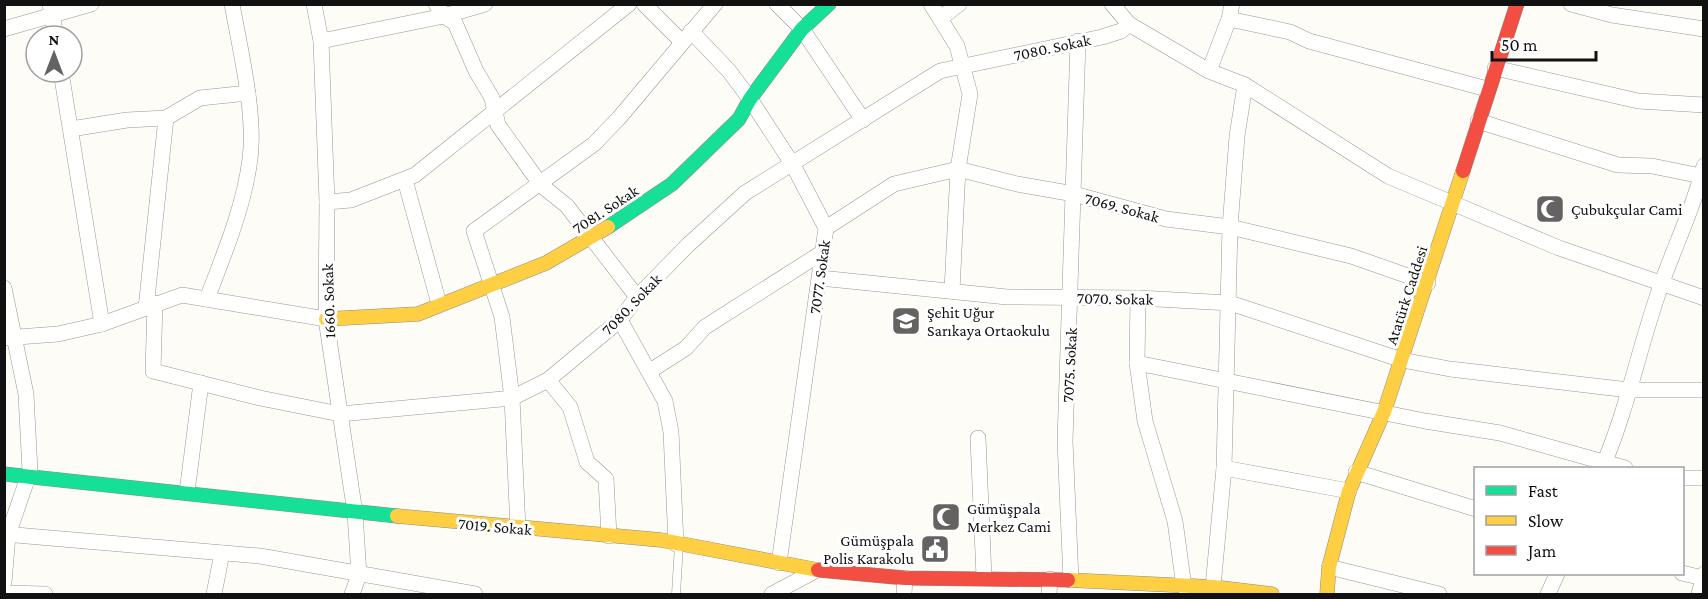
<svg xmlns="http://www.w3.org/2000/svg" width="1708" height="599" font-family="'Crimson Pro',serif">
<style>
.lines{fill:none;stroke-linecap:round;stroke-linejoin:round}
.lane-casing{stroke:#979795;stroke-width:9}
.street-casing{stroke:#979795;stroke-width:16}
.fast-casing{stroke:#8e8d8b;stroke-width:15}
.slow-casing{stroke:#8e8d8b;stroke-width:15}
.jam-casing{stroke:#8e8d8b;stroke-width:15}
.lane{stroke:#fffffe;stroke-width:8}
.street{stroke:#fffffe;stroke-width:15}
.fast{stroke:#16e098;stroke-width:14}
.slow{stroke:#ffcf43;stroke-width:14}
.jam{stroke:#f24e42;stroke-width:14}
.labels{text-anchor:middle;stroke-width:6;stroke-linejoin:round;paint-order:stroke}
.street-label{font-size:16px;fill:#111;stroke:#fff}
.poi-label{font-size:16px;fill:#111;stroke:#fff;text-anchor:start}
</style>
<rect width="100%" height="100%" fill="#fdfcf7"/>
<g class="lines">
<!-- lane casing -->
<g class="lane-casing">
<path id="lane" d="M676,594L679,545"/>
</g>
<!-- street casing -->
<g class="street-casing">
<g id="street">
<path d="M50,4L56,36"/>
<path d="M314,4L321,41L327,202L326,319L355,513L359,575L352,594"/>
<path d="M436,4L444,16L455,23L476,71L492,98L498,125L541,185L567,206L637,297"/>
<path d="M644,4L682,42"/>
<path d="M777,4L802,29L863,120"/>
<path d="M931,4L957,46L970,94L958,169L952,291"/>
<path d="M1112,4L1129,24L1209,71L1245,85L1388,176L1559,248L1704,298"/>
<path d="M1571,4L1612,15L1704,29"/>
<path d="M941,18L959,4"/>
<path d="M1229,19L1290,32L1309,41L1487,89"/>
<path d="M4,29L91,4"/>
<path d="M691,31L729,71L750,99L793,165L826,228L779,563"/>
<path d="M321,41L444,16L485,4"/>
<path d="M1495,68L1638,101L1704,105"/>
<path d="M1209,71L1229,19L1232,4"/>
<path d="M61,72L102,324"/>
<path d="M1478,121L1618,165L1652,166L1701,176"/>
<path d="M71,129L127,120L166,118L200,98L248,93"/>
<path d="M405,180L439,304"/>
<path d="M327,202L351,200L415,175L629,4"/>
<path d="M826,228L894,184L958,169L1017,184L1074,194L1166,219L1230,227L1351,256L1428,283"/>
<path d="M820,278L1007,297L1138,298L1230,303L1402,360L1450,369L1629,390H1704"/>
<path d="M4,288L26,394L30,471L8,535L4,582"/>
<path d="M1138,298L1137,363L1145,421L1175,521L1184,587"/>
<path d="M207,299C224,254 244,207 250,159C256,115 240,49 232,4"/>
<path d="M155,303L153,371L260,398L340,414L512,398L548,380L620,320L637,297L688,245L745,193L940,71L1102,37L1121,31L1129,24"/>
<path d="M146,308L166,118"/>
<path d="M620,320L665,401L671,432L676,544"/>
<path d="M4,338L58,334L102,324L182,295L326,319"/>
<path d="M1137,363L1425,421L1500,433L1625,468"/>
<path d="M650,371L686,348L705,327L823,252"/>
<path d="M548,380L570,407L587,462L606,479L609,536"/>
<path d="M978,438L984,577"/>
<path d="M1224,468L1349,491"/>
<path d="M1602,468C1626,413 1638,353 1657,297C1671,253 1693,211 1704,166"/>
<path d="M1356,472L1476,509"/>
<path d="M1682,478H1704"/>
<path d="M187,492L201,383"/>
<path d="M518,529L512,398L502,317L474,231L594,144L619,118L715,4"/>
<path d="M4,534L260,556L475,594"/>
<path d="M1329,567L1439,594"/>
<path d="M1682,573L1703,578"/>
<path d="M1071,580L1065,441L1078,41"/>
<path d="M1213,587L1224,468L1230,227L1237,136L1245,85"/>
<path d="M4,593L45,594"/>
<path d="M214,594L222,553"/>
<path d="M772,594L817,570"/>
<path d="M904,594L905,578"/>
<path d="M1049,594L1050,579"/>
<path d="M1548,594L1557,574"/>
<path d="M1699,594L1704,574"/>
</g>
</g>
<!-- fast casing -->
<g class="fast-casing">
<g id="fast">
<path d="M608,227L672,184L739,119L750,99L802,29L829,4"/>
<path d="M4,474L397,516"/>
</g>
</g>
<!-- slow casing -->
<g class="slow-casing">
<g id="slow">
<path d="M326,319L418,314L546,263L608,227"/>
<path d="M397,516L661,540L818,570"/>
<path d="M1068,580L1213,587L1272,594"/>
<path d="M1327,594L1329,567L1349,491L1384,412L1463,171"/>
</g>
</g>
<!-- jam casing -->
<g class="jam-casing">
<g id="jam">
<path d="M1463,171L1517,4"/>
<path d="M818,570L905,578L1068,580"/>
</g>
</g>
<!-- lane -->
<use href="#lane" class="lane"/>
<!-- street -->
<use href="#street" class="street"/>
<!-- fast -->
<use href="#fast" class="fast"/>
<!-- slow -->
<use href="#slow" class="slow"/>
<!-- jam -->
<use href="#jam" class="jam"/>
</g>
<!-- icons -->
<defs>
<g id="mosque-square" transform="scale(1.5)"><rect x="-9" y="-9" width="18" height="18" rx="4" fill="#646362" stroke="#fff"/><path d="M3.5-4.9A6 6 0 1 0 3.5 4.9A5 5 0 1 1 3.5-4.9Z" fill="#fff"/></g>
<g id="school-square" transform="scale(1.5)"><rect x="-9" y="-9" width="18" height="18" rx="4" fill="#646362" stroke="#fff"/><path d="M0-5L7-2L0 1L-7-2ZM-4 1L0 2.5L4 1V4Q0 6-4 4Z" fill="#fff"/></g>
<g id="civic-square" transform="scale(1.5)"><rect x="-9" y="-9" width="18" height="18" rx="4" fill="#646362" stroke="#fff"/><path d="M-.6-6.5H3V-4.5H.6V-3L4-1V1h2V6H-6V1h2V-1L-.6-3ZM-1.2 2.5V6h2.4V2.5Z" fill="#fff"/></g>
</defs>
<g fill-rule="evenodd">
<use href="#mosque-square" x="1550" y="209"/>
<use href="#school-square" x="906" y="321"/>
<use href="#mosque-square" x="946" y="517"/>
<use href="#civic-square" x="935" y="549"/>
</g>
<g class="labels">
<!-- street labels -->
<g class="street-label">
<text transform="translate(1052 47) rotate(-12)" y="6">7080. Sokak</text>
<text transform="translate(1122 207) rotate(15)" y="6">7069. Sokak</text>
<text transform="translate(605 209) rotate(-33)" y="6">7081. Sokak</text>
<text transform="translate(819 277) rotate(-82)" y="6">7077. Sokak</text>
<text transform="translate(1406 295) rotate(-72)" y="6">Atatürk Caddesi</text>
<text transform="translate(1115 298) rotate(1)" y="6">7070. Sokak</text>
<text transform="translate(328 301) rotate(-92)" y="6">1660. Sokak</text>
<text transform="translate(631 304) rotate(-46)" y="6">7080. Sokak</text>
<text transform="translate(1069 365) rotate(-87)" y="6">7075. Sokak</text>
<text transform="translate(495 526) rotate(5)" y="6">7019. Sokak</text>
</g>
<!-- poi labels -->
<g class="poi-label">
<text x="1571" y="215">Çubukçular Cami</text>
<text x="927" y="318">Şehit Uğur<tspan x="927" dy="18">Sarıkaya Ortaokulu</tspan></text>
<text x="967" y="514">Gümüşpala<tspan x="967" dy="18">Merkez Cami</tspan></text>
<text x="914" y="546" text-anchor="end">Gümüşpala<tspan x="914" dy="18">Polis Karakolu</tspan></text>
</g>
</g>
<!-- border -->
<rect width="1708" height="599" fill="none" stroke="#111111" stroke-width="12"/>
<!-- legend -->
<rect x="1474" y="467" width="210" height="108" fill="#ffffff" stroke="#a0a0a0" stroke-width="1.5"/>
<rect x="1486" y="486" width="30" height="9" fill="#16e098" stroke="#a0a0a0" stroke-width="1.5"/>
<text x="1528" y="497" font-size="18" fill="#111111">Fast</text>
<rect x="1486" y="516" width="30" height="9" fill="#ffcf43" stroke="#a0a0a0" stroke-width="1.5"/>
<text x="1528" y="527" font-size="18" fill="#111111">Slow</text>
<rect x="1486" y="546" width="30" height="9" fill="#f24e42" stroke="#a0a0a0" stroke-width="1.5"/>
<text x="1528" y="557" font-size="18" fill="#111111">Jam</text>
<!-- north arrow -->
<g transform="translate(54 54)"><circle r="28" fill="#ffffff" stroke="#a0a0a0" stroke-width="1.5"/>
<path d="M0-4.5L10 22L0 15L-10 22Z" fill="#646362"/>
<text y="-9" font-size="16" font-weight="bold" text-anchor="middle" fill="#111111">N</text>
</g>
<!-- scale -->
<path d="M1492 51v9h104v-9" fill="none" stroke="#111111" stroke-width="3"/>
<text x="1501" y="51" font-size="18" fill="#111111" stroke="#ffffff" stroke-width="4.5" paint-order="stroke">50 m</text>
</svg>
